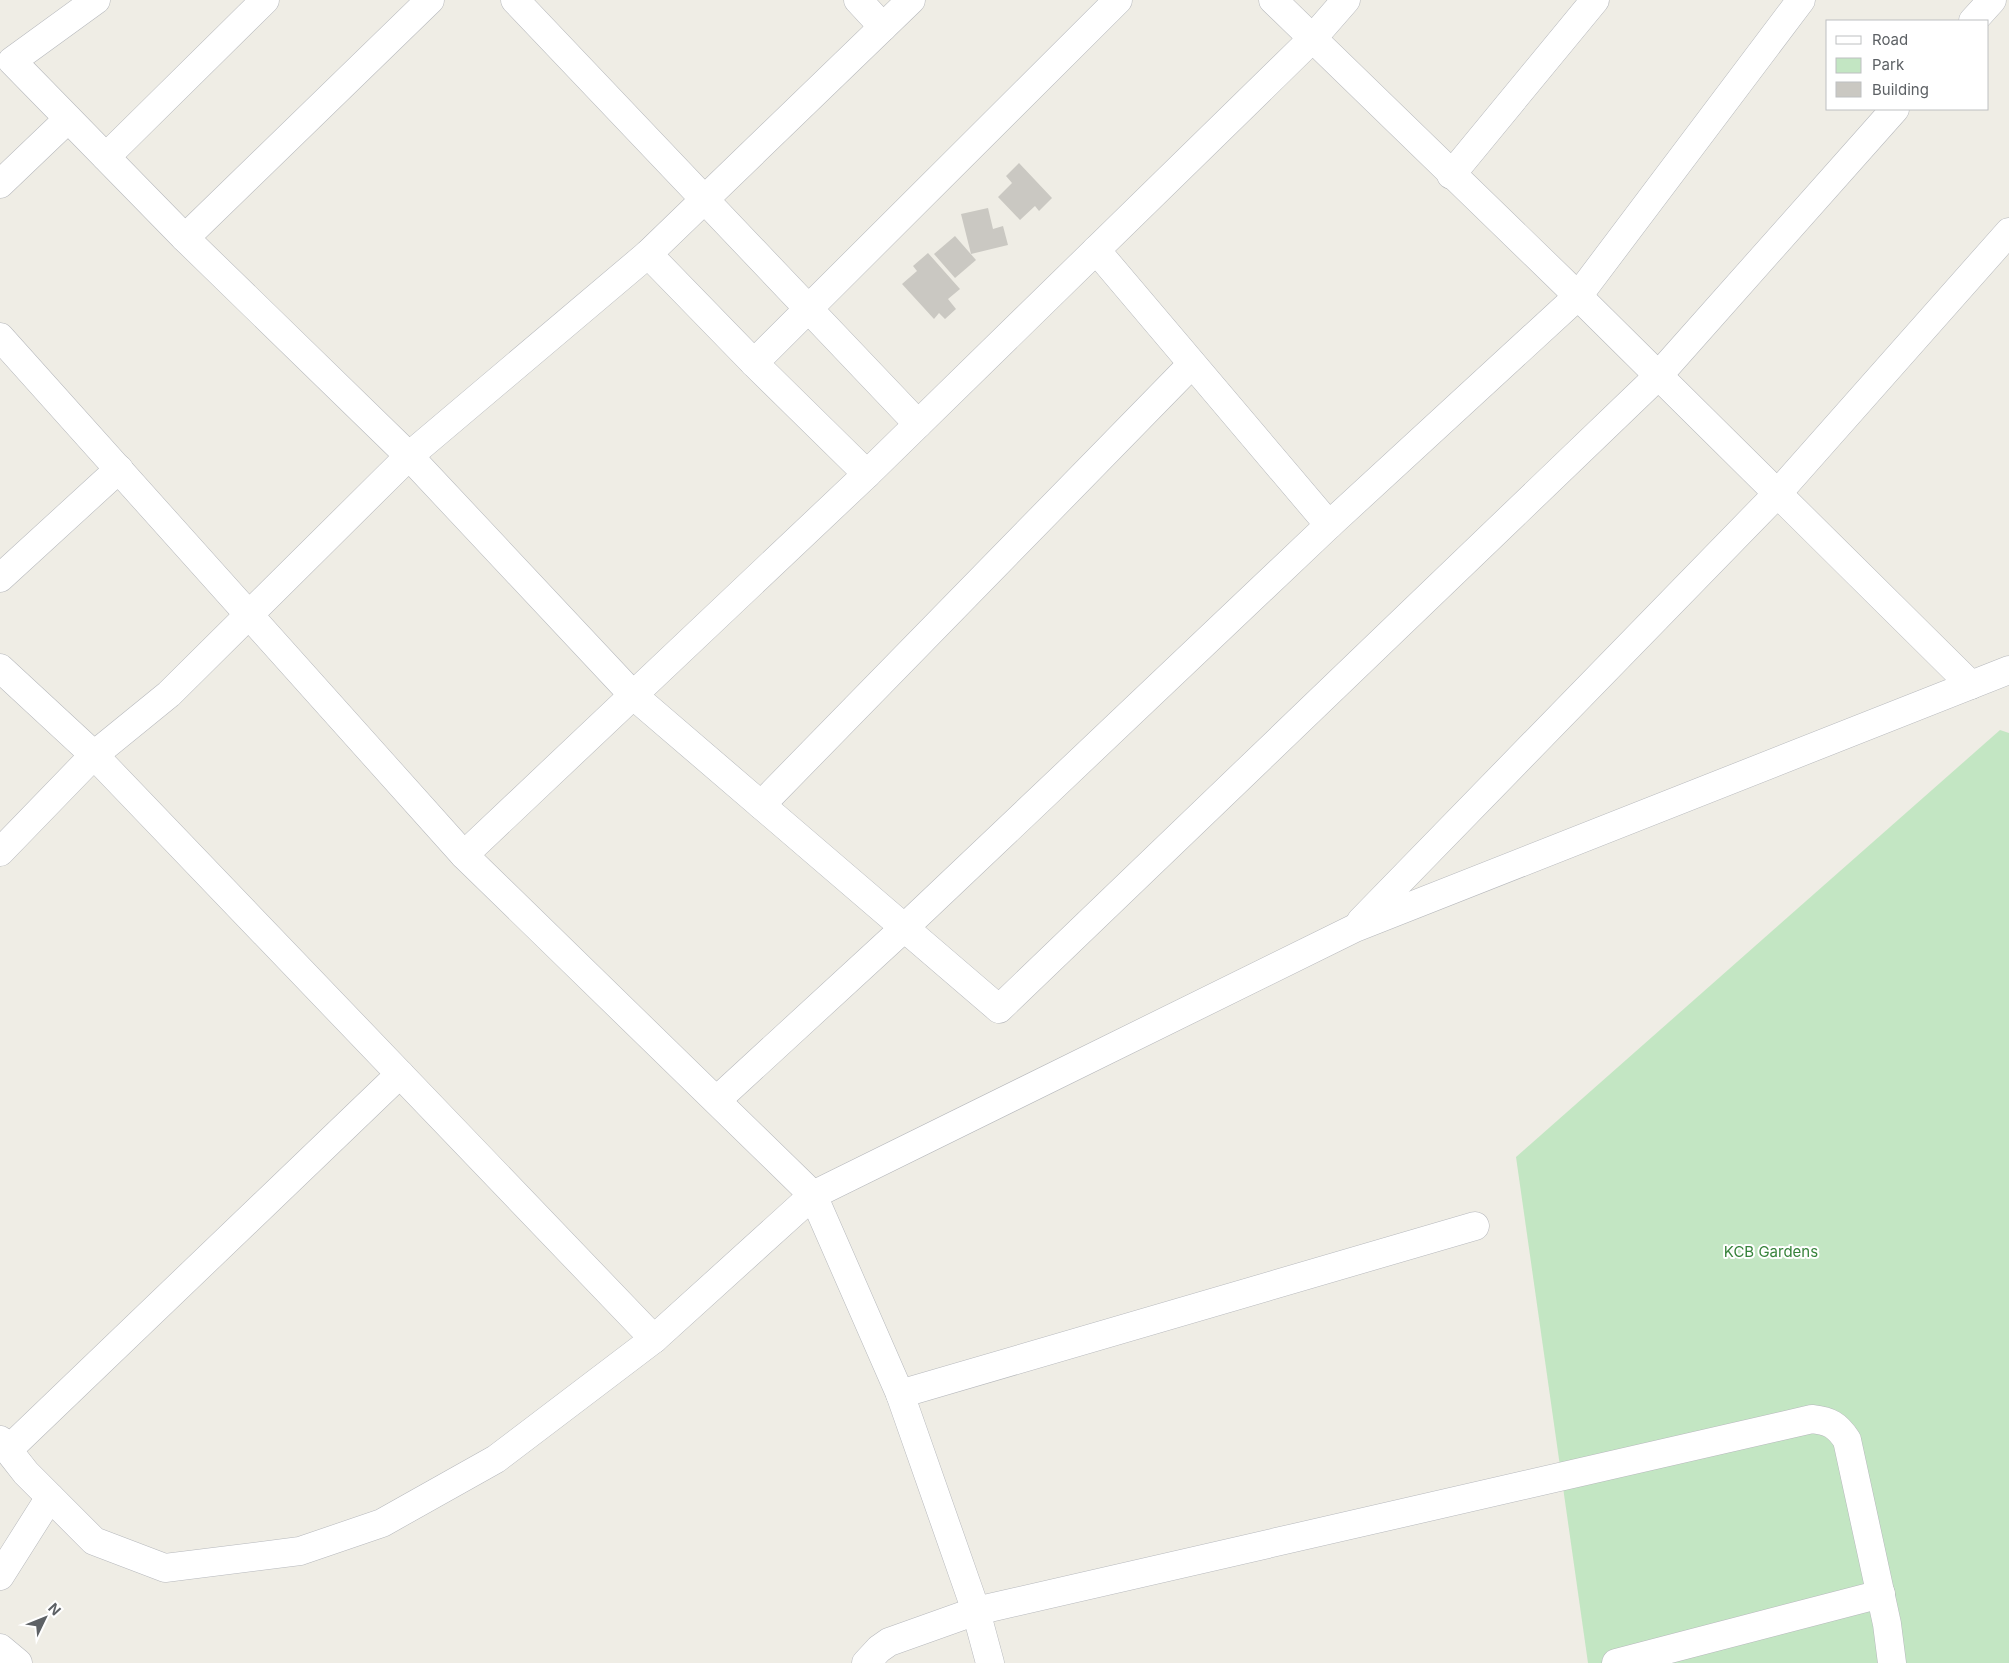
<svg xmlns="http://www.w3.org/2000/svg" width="2009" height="1663" font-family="Inter,sans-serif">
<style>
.green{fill:#c3e6c3}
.building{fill:#cac8c2}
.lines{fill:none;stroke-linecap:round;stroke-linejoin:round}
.minor-casing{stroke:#b6b8bc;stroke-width:29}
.minor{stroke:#fff;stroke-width:28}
.labels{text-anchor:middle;stroke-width:4;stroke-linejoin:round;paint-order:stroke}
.park-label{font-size:15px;fill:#37833b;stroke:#fff}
</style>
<rect width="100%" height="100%" fill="#efede5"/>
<!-- green -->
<path class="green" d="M2000,730L2009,733V1663H1588L1516,1157Z"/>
<!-- building -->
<g class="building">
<path d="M1019,163L1052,198L1039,211L1035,206L1020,220L998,197L1012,183L1006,176Z"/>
<path d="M988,208L993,229L1003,226L1008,245L971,254L961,214Z"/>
<path d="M955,236L976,260L955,278L934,254Z"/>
<path d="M928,253L960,289L948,299L956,309L945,319L939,313L934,319L902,284L917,271L913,266Z"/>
</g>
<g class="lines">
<!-- minor casing -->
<g class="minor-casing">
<g id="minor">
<path d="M96,0L12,61L185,238L409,456L634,696L999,1009L1657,377L1895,109"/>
<path d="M515,0L918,424"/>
<path d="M858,0L883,27"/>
<path d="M1273,0L1578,296L1971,685"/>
<path d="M1973,21L1992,0"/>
<path d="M106,157L265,0"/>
<path d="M1451,175L1595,0"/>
<path d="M0,184L68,119"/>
<path d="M185,238L430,0"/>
<path d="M1096,250L1329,525"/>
<path d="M648,254L754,363L867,474"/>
<path d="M0,337L464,855L813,1195L654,1339L496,1459L382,1523L300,1551L165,1568L94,1541L26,1473L0,1440"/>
<path d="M754,363L1118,0"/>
<path d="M0,578L119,469"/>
<path d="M0,668L94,755L654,1339"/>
<path d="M761,805L1192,364"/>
<path d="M0,852L94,755L169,694L409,456L648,254L911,0"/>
<path d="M464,855L867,474L1312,39L1346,0"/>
<path d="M1361,921L1777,494L2009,232"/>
<path d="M717,1100L903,929L1329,525L1578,296L1801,0"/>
<path d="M900,1394L1475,1226"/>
<path d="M8,1450L400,1074"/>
<path d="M0,1576L50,1497"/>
<path d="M0,1648L18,1663"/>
<path d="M866,1663L879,1649L889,1642L976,1611L1812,1419C1830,1421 1837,1425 1847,1440L1887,1624L1892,1663"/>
<path d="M990,1663L976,1611L900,1394L813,1195L1355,928L2009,670"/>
<path d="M1616,1663L1881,1594"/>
</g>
</g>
<!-- minor -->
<use href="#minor" class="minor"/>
</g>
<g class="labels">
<!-- park labels -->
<g class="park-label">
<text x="1771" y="1257">KCB Gardens</text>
</g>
</g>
<!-- legend -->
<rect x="1826" y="20" width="162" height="90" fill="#ffffff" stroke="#bec0c1"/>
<rect x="1836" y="36" width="25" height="8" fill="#ffffff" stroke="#bec0c1"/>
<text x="1872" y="45" font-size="15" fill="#5d6165">Road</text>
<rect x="1836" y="58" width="25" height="15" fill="#c3e6c3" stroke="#bec0c1"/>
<text x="1872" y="70" font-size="15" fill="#5d6165">Park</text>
<rect x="1836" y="82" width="25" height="15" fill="#cac8c2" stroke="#bec0c1"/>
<text x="1872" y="95" font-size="15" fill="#5d6165">Building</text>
<!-- north arrow -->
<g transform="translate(45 1618) rotate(47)" stroke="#ffffff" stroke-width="4" paint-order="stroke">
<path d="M0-4L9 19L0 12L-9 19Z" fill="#5d6165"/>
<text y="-8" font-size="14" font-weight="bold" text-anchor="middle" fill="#5d6165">N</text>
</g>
</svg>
